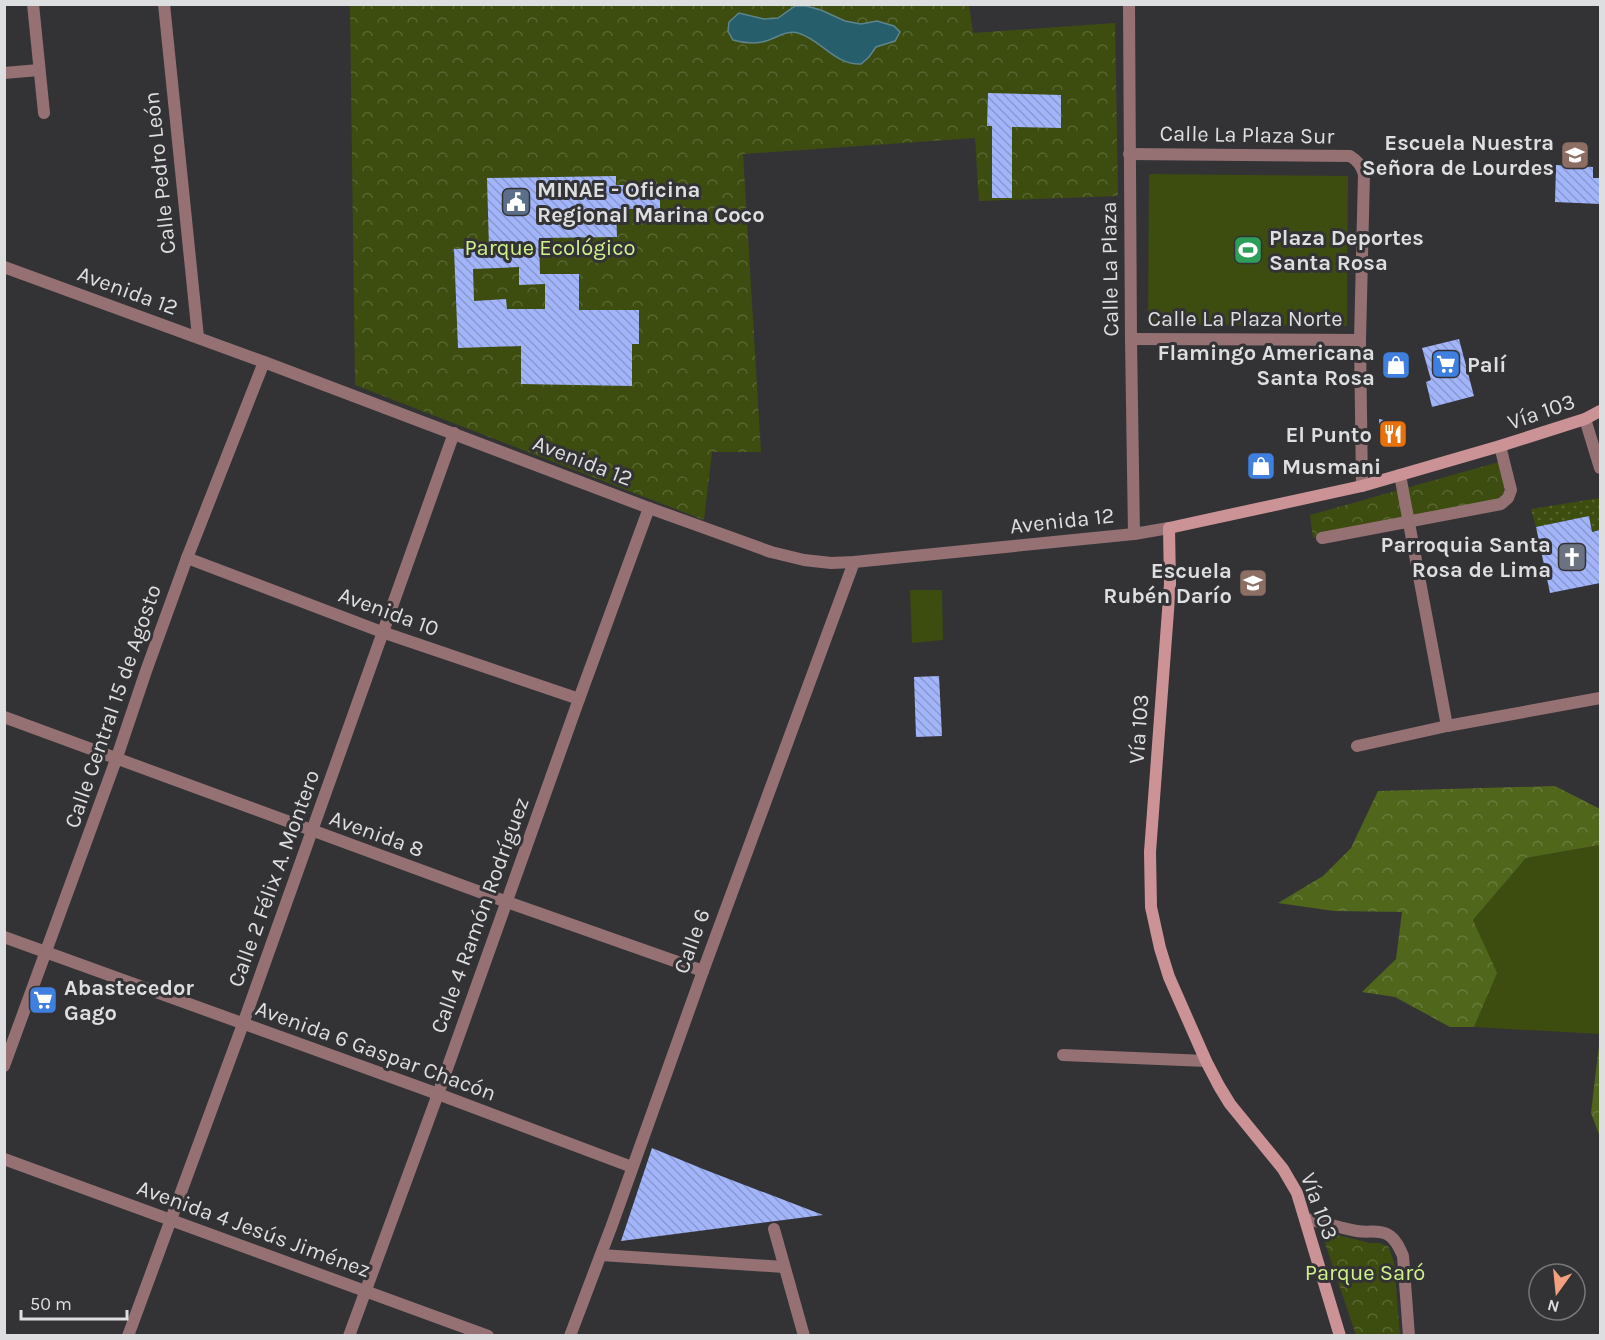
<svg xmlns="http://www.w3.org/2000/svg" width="1605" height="1340" font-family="Karla,sans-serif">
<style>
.grass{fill:#3c4d0f}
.forest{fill:url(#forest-crowns)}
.park{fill:url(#park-crowns)}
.garden{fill:url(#garden-dots)}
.water{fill:#275e6c;stroke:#5e848e;stroke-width:1.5}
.building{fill:url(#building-back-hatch);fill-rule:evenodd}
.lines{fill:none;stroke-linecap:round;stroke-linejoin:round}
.street{stroke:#957173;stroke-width:12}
.secondary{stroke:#cc9396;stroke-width:12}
.labels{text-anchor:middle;stroke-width:6;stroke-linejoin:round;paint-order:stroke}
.street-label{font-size:22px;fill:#dddedf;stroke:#333336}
.poi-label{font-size:22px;font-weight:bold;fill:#dddedf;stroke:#333336;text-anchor:end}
.park-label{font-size:22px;fill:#d0f28d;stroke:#333336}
</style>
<defs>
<pattern id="forest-crowns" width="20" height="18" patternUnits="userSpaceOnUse" patternTransform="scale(1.5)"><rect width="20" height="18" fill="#50661b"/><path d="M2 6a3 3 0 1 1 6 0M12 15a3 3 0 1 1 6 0" fill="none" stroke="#697b3c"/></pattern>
<pattern id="park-crowns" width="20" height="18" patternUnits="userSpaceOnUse" patternTransform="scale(1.5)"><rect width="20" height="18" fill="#3c4d0f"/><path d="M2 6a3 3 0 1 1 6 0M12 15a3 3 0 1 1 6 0" fill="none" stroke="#586632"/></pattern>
<pattern id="garden-dots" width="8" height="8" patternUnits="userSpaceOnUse" patternTransform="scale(1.5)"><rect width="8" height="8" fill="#3c4d0f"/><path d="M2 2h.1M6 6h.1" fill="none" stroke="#586632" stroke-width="1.8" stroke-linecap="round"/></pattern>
<pattern id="building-back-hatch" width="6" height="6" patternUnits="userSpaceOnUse" patternTransform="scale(1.5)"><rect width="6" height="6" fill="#a2b5fb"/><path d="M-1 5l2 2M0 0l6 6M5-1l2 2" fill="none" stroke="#8a98cd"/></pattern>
</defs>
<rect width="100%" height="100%" fill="#333336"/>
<!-- grass -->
<g class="grass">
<path d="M1149,174L1348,176L1347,326L1148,324Z"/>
<path d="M910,590H942L943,640L912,643Z"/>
<path d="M1600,845V1034L1474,1027L1496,973L1473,920L1526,858Z"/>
</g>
<!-- forest -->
<g class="forest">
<path d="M1555,786L1600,809V845L1526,858L1473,920L1497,973L1474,1027H1450L1395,997L1362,992L1396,959L1402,912L1334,911L1278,903L1323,876L1351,848L1378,791Z"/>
<path d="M1600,1037V1137L1591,1113Z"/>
</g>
<!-- park -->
<g class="park">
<path d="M969,4L973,33L1115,23L1118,196L979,201L975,138L743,154L761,452H712L704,520L355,385L350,5Z"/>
<path d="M1499,462L1505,486L1503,493L1499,499L1472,507L1313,538L1310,515Z"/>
<path d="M1321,1231L1370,1243H1380L1389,1247L1394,1263L1400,1335H1356Z"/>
</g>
<!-- garden -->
<path class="garden" d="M1600,498V530L1592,532L1589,516L1536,527L1531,509Z"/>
<!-- water -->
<path class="water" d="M795,6H806L821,10L845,21L861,24L877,21L894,26L900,32L895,41L876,47L869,57L861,64C834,65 822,40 798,33C786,29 774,40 762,42C752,44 743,43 733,40L728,31L729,22L739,13L764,19L778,18Z"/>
<!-- building -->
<g class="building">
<path d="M988,93L1061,95V128L1012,127V198H992V126H987Z"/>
<path d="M1556,165L1593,167V178H1600V204L1555,202Z"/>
<path d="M616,176V185H660V209H616L617,237L539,238L540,274H579V310H639V344H632V386L521,384V346L458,348L454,249L489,248L487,178ZM519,267V285L545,284V309H507L506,299L474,301L473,269Z"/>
<path d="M1459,339L1474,396L1432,407L1426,382L1431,380L1422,348Z"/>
<path d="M1379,419L1404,424L1406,443L1381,445Z"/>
<path d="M1589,516L1592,532L1600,530V583L1550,593L1536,527Z"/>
<path d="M939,676L942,736L916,737L914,677Z"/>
<path d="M652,1148L703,1169L823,1215L621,1241Z"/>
</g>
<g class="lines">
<!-- street -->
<g class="street">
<path d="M33,4L44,113"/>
<path d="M164,4L198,337"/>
<path d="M1129,4L1131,339L1134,534"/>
<path d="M4,73L39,70"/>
<path d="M1129,154L1350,156C1358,161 1361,165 1364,174L1360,340L1362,486"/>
<path d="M4,267L264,362L649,508L771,552L804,560L831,563L854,562L1134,534L1169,528"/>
<path d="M1131,339L1360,340"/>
<path d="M1585,419L1600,468"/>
<path d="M1400,475L1447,726"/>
<path d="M1322,538L1501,504L1508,498L1511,490L1500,446"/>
<path d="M187,558L382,632L579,699"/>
<path d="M4,717L507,902L703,971"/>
<path d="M1357,746L1447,726L1600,698"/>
<path d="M4,937L438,1094L632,1167"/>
<path d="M1063,1055L1206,1061"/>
<path d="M4,1066L117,757L146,671L187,558L264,362"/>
<path d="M4,1159L488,1336"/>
<path d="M1305,1219C1323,1222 1340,1228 1357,1231C1369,1233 1381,1229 1390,1236C1397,1241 1400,1249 1403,1256L1409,1336"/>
<path d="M774,1229L804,1336"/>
<path d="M601,1255L784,1267"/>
<path d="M128,1336L243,1024L454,433"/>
<path d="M349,1336L438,1094L579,699L649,508"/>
<path d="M570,1336L612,1225L703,971L854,562"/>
</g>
<!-- secondary -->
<path class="secondary" d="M1340,1336L1297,1193L1283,1169L1230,1104L1219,1086L1206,1061L1169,977L1160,948L1151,907L1150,852L1170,584L1169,528L1362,486L1500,446L1585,419L1600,411"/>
</g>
<!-- icons -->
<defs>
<g id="school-square" transform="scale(1.5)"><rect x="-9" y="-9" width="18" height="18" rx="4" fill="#8d6e63" stroke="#333336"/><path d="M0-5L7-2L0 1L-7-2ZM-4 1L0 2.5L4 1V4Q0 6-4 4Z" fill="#fff"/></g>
<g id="civic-square" transform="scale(1.5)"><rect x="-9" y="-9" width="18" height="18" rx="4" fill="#5c6f8a" stroke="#333336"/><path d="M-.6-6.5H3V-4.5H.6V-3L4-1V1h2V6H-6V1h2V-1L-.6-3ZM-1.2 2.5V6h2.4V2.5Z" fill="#fff"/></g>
<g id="stadium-square" transform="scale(1.5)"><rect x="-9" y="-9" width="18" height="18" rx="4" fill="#2e9e5b" stroke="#333336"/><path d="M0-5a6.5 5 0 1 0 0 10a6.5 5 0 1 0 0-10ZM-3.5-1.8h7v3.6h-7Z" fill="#fff"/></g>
<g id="supermarket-square" transform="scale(1.5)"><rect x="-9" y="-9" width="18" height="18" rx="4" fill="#3f7fe0" stroke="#333336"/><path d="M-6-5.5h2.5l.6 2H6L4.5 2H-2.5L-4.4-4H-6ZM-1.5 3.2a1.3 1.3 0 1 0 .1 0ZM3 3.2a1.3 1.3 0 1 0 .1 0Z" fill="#fff"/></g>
<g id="shop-square" transform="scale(1.5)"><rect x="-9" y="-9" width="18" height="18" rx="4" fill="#3f7fe0" stroke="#333336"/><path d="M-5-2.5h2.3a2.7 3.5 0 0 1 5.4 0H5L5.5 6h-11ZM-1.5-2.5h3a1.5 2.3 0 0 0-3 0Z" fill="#fff"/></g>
<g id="restaurant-square" transform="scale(1.5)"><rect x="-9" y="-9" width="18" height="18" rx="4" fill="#e8710a" stroke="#333336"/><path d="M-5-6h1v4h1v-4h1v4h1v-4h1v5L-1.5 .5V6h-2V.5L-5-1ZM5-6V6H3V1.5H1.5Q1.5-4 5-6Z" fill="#fff"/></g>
<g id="church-square" transform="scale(1.5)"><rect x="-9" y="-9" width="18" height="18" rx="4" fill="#6b7280" stroke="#333336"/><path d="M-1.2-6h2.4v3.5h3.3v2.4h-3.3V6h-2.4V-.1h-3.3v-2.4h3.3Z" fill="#fff"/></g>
</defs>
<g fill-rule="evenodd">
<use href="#school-square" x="1575" y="155"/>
<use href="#civic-square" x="516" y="202"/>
<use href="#stadium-square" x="1248" y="250"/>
<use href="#supermarket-square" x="1446" y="364"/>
<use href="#shop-square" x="1396" y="365"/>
<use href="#restaurant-square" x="1393" y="434"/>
<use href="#shop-square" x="1261" y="466"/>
<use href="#church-square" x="1572" y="557"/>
<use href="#school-square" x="1253" y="583"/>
<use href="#supermarket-square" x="43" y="1000"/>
</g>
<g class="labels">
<!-- street labels -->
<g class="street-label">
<text transform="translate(1247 134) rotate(1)" y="8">Calle La Plaza Sur</text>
<text transform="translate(159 173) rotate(-96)" y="8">Calle Pedro León</text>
<text transform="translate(1109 269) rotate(-91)" y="8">Calle La Plaza</text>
<text transform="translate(128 290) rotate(20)" y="8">Avenida 12</text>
<text x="1245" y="326">Calle La Plaza Norte</text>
<text transform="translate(1541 411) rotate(-19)" y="8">Vía 103</text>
<text transform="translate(583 460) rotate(21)" y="8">Avenida 12</text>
<text transform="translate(1062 520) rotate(-6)" y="8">Avenida 12</text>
<text transform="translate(389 611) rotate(20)" y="8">Avenida 10</text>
<text transform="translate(112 706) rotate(-71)" y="8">Calle Central 15 de Agosto</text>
<text transform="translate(1138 729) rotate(-86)" y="8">Vía 103</text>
<text transform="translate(377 833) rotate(20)" y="8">Avenida 8</text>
<text transform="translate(273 878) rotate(-70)" y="8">Calle 2 Félix A. Montero</text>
<text transform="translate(479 915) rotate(-70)" y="8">Calle 4 Ramón Rodríguez</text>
<text transform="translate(691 941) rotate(-70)" y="8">Calle 6</text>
<text transform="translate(376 1050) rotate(20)" y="8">Avenida 6 Gaspar Chacón</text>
<text transform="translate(1320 1206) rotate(70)" y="8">Vía 103</text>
<text transform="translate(254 1228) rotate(20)" y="8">Avenida 4 Jesús Jiménez</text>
</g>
<!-- poi labels -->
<g class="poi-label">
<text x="1554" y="150">Escuela Nuestra<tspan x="1554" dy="25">Señora de Lourdes</tspan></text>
<text x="537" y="197" text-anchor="start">MINAE - Oficina<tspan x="537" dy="25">Regional Marina Coco</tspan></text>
<text x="1269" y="245" text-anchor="start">Plaza Deportes<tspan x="1269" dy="25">Santa Rosa</tspan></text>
<text x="1375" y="360">Flamingo Americana<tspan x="1375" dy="25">Santa Rosa</tspan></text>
<text x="1467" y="372" text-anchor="start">Palí</text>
<text x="1372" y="442">El Punto</text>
<text x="1282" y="474" text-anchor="start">Musmani</text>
<text x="1551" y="552">Parroquia Santa<tspan x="1551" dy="25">Rosa de Lima</tspan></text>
<text x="1232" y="578">Escuela<tspan x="1232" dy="25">Rubén Darío</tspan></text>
<text x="64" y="995" text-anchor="start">Abastecedor<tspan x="64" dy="25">Gago</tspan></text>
</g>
<!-- park labels -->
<g class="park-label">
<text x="550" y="255">Parque Ecológico</text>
<text x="1365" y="1280">Parque Saró</text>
</g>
</g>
<!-- border -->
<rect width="1605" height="1340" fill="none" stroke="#dddedf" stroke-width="12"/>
<!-- north arrow -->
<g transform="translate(1557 1292) rotate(195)"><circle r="28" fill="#333336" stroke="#77777a" stroke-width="1.5"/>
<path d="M0-4.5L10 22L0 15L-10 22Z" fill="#f2a07e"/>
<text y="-9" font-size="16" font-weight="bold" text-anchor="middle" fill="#dddedf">N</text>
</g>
<!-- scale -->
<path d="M21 1310v9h106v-9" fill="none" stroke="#dddedf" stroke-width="3"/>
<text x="30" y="1310" font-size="18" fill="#dddedf" stroke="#333336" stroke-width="4.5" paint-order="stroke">50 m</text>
</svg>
